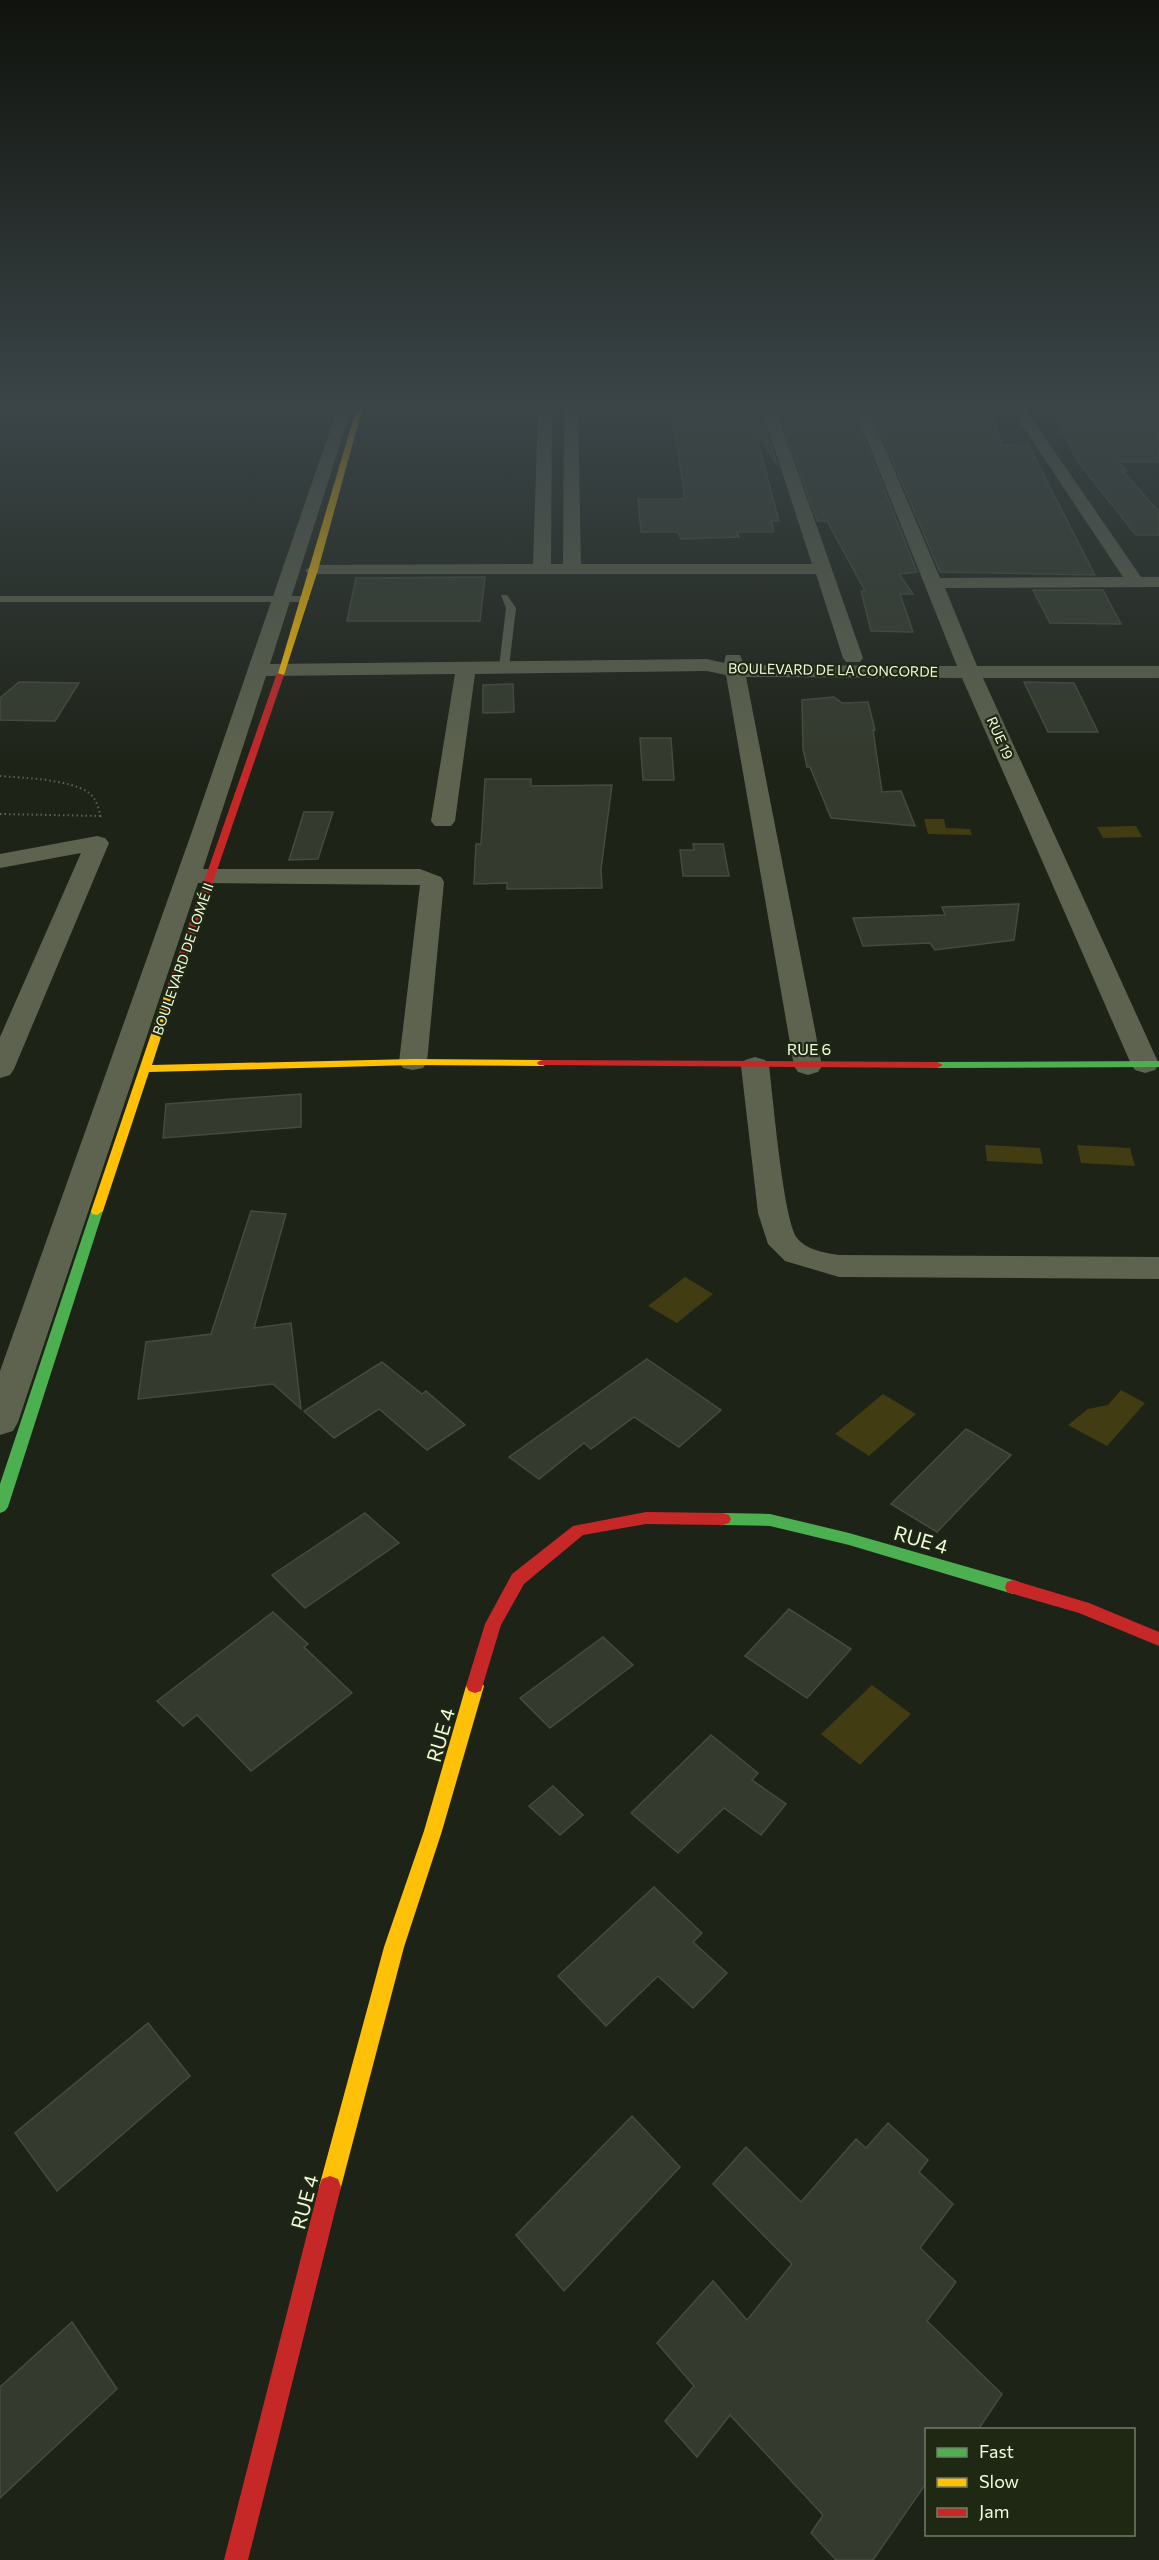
<svg xmlns="http://www.w3.org/2000/svg" width="1159" height="2560" font-family="Commissioner,sans-serif">
<style>
.water{fill:#413c11}
.building{fill:#343a2d;stroke:#454c3b;stroke-width:1.5}
.lines{fill:none;stroke-linecap:round;stroke-linejoin:round}
.path{stroke:#665e4e;stroke-width:2;stroke-dasharray:1.5 3;stroke-linecap:butt}
.lane{fill:#5d634e;fill-rule:evenodd}
.street{fill:#5d634e;fill-rule:evenodd}
.fast{fill:#4caf50;fill-rule:evenodd}
.slow{fill:#ffc107;fill-rule:evenodd}
.jam{fill:#c62828;fill-rule:evenodd}
.labels{text-anchor:middle;stroke-width:4.5;stroke-linejoin:round;paint-order:stroke}
.far-street-label{font-size:14px;fill:#f1fcdd;stroke:#1f2813}
.street-label{font-size:16px;fill:#f1fcdd;stroke:#1f2813}
.near-street-label{font-size:20px;fill:#f1fcdd;stroke:#1f2813}
</style>
<rect width="100%" height="100%" fill="#1e2318"/>
<!-- water -->
<g class="water">
<path d="M924,819H944L946,828L970,829L972,835L928,834Z"/>
<path d="M1136,826L1142,837L1103,838L1097,827Z"/>
<path d="M985,1145L1040,1148L1043,1164L987,1161Z"/>
<path d="M1077,1145L1130,1148L1135,1166L1081,1163Z"/>
<path d="M685,1277L713,1294L677,1323L648,1306Z"/>
<path d="M1121,1390L1145,1403L1107,1446L1068,1425L1088,1409L1108,1405Z"/>
<path d="M883,1394L916,1414L869,1456L835,1434Z"/>
<path d="M872,1685L911,1714L860,1765L821,1734Z"/>
</g>
<!-- building -->
<g class="building">
<path d="M799,410H853L917,572L899,574L913,594H900L913,632L871,631L861,591H865L827,521H817L779,413H795L794,411Z"/>
<path d="M871,410H987L996,425L1002,445L1028,444L1095,575L940,572Z"/>
<path d="M1052,410H1159V462H1119L1127,471H1123L1159,512V535H1136L1078,462Z"/>
<path d="M761,413L778,466L754,427L779,521H771L774,532H737L739,537L681,539L678,532H641L638,499H685L672,414Z"/>
<path d="M485,577L480,621H347L356,578Z"/>
<path d="M1033,590H1103L1121,624L1050,623Z"/>
<path d="M19,682L79,683L55,721L0,720V698Z"/>
<path d="M1024,682L1074,683L1098,732H1048Z"/>
<path d="M513,684L514,712L483,713V685Z"/>
<path d="M834,697L842,703L868,702L875,730H873L882,792L901,791L915,826L831,818L810,767H807L803,749L802,700Z"/>
<path d="M640,738H671L674,780H643Z"/>
<path d="M485,779H531V786L612,785L601,869L602,888L507,889V883L474,884L476,844H481Z"/>
<path d="M304,812H333L318,859L289,860Z"/>
<path d="M693,844H723L729,876H683L680,850H694Z"/>
<path d="M1019,904L1014,940L935,950L930,943L863,946L853,918L945,915L942,907Z"/>
<path d="M301,1094V1127L163,1138L166,1104Z"/>
<path d="M251,1211L286,1214L254,1328L291,1323L301,1409L273,1384L138,1399L146,1342L211,1334Z"/>
<path d="M647,1359L721,1410L679,1447L634,1417L591,1449L584,1443L539,1479L509,1457Z"/>
<path d="M382,1362L422,1394L426,1391L465,1425L427,1450L379,1409L334,1438L304,1411Z"/>
<path d="M966,1429L1011,1455L937,1532L891,1504Z"/>
<path d="M365,1513L399,1543L305,1608L272,1575Z"/>
<path d="M789,1609L851,1649L807,1698L745,1656Z"/>
<path d="M273,1612L308,1644L304,1647L352,1693L251,1771L197,1715L183,1726L157,1701Z"/>
<path d="M603,1637L633,1665L550,1728L520,1698Z"/>
<path d="M711,1735L758,1773L752,1780L786,1804L761,1835L724,1808L678,1853L631,1813Z"/>
<path d="M553,1786L583,1815L560,1835L529,1806Z"/>
<path d="M654,1887L702,1933L693,1942L727,1973L693,2008L658,1976L606,2026L558,1976Z"/>
<path d="M148,2023L190,2076L57,2191L15,2133Z"/>
<path d="M632,2116L680,2167L564,2291L516,2235Z"/>
<path d="M888,2123L928,2160L919,2172L953,2204L920,2248L956,2282L927,2321L1002,2394L978,2430H927V2482L873,2560H836L811,2533L823,2515L730,2415L697,2457L665,2421L694,2386L657,2343L713,2281L747,2320L792,2264L713,2184L746,2147L801,2202L856,2139L866,2148Z"/>
<path d="M72,2322L117,2389L0,2498V2387Z"/>
</g>
<g class="lines">
<!-- path -->
<g class="path">
<path d="M0,776C23,778 70,779 89,793C96,798 99,809 101,818"/>
<path d="M0,814L101,816"/>
</g>
<!-- lane -->
<g class="lane">
<path d="M501,595H507L516,608L509,667L504,670L499,667L506,608Z"/>
<path d="M0,596H305L310,599L305,602H0Z"/>
</g>
<!-- street -->
<g class="street">
<path d="M337,410H351L270,664L707,659L724,663L726,655H740L744,665L957,666L855,410H869L940,578L1123,577L1012,410H1026L1141,577H1159V587L945,588L977,666H1159V678H983L1159,1064L1155,1070L1145,1073L1135,1070L1131,1064L962,678L746,677L822,1066L818,1072L808,1075L798,1072L794,1066L726,675L707,671L475,674L455,821L451,826H435L431,821L455,674L266,676L203,869H420L441,877L444,882L427,1062L423,1068L413,1070L403,1068L399,1062L420,885L198,883L18,1422L13,1431L0,1435V1371L195,823Z"/>
<path d="M538,410H552L551,564H563L564,410H578L581,564H812L762,410H776L863,658L860,662H846L843,658L816,574H308L305,570L314,565L533,564Z"/>
<path d="M97,836L105,838L109,843L14,1069L10,1075L0,1078V1037L81,853L0,868V854Z"/>
<path d="M755,1057L765,1060L769,1066C773,1096 783,1219 797,1238C806,1250 826,1253 839,1255L1159,1257V1279L839,1277L785,1261L768,1244L758,1213L741,1066L745,1060Z"/>
</g>
<!-- fast -->
<g class="fast">
<path d="M1159,1061V1067L937,1068L931,1065L937,1062Z"/>
<path d="M97,1207L103,1211L8,1507L5,1511L0,1513V1484L91,1211Z"/>
<path d="M723,1513L770,1514L849,1533L1013,1580L1019,1582L1021,1587L1019,1592L1013,1594L849,1545L770,1526L723,1525L717,1523L715,1519L717,1515Z"/>
</g>
<!-- slow -->
<g class="slow">
<path d="M356,410H362L318,570L284,675L277,677Z"/>
<path d="M172,984L177,987L152,1065L413,1059L543,1060L549,1063L543,1066L413,1065L149,1072L103,1211L97,1215L92,1214L91,1211L167,987Z"/>
<path d="M475,1679L481,1681L484,1686L442,1831L404,1947L341,2187L338,2195L330,2198L322,2195L319,2187L384,1947L424,1831L466,1686L469,1681Z"/>
</g>
<!-- jam -->
<g class="jam">
<path d="M277,673L284,675L177,987L176,989H168L167,987Z"/>
<path d="M543,1060L937,1062L943,1065L937,1068L539,1065L537,1063L539,1061Z"/>
<path d="M646,1512L723,1513L729,1515L731,1519L729,1523L723,1525L646,1524L583,1535L524,1584L501,1625L481,1691L475,1693L469,1691L466,1686L485,1624L512,1574L573,1526Z"/>
<path d="M1013,1580L1089,1603L1159,1632V1646L1079,1613L1007,1592L1005,1587L1007,1582Z"/>
<path d="M330,2176L338,2179L341,2187L248,2560H224L319,2187L322,2179Z"/>
</g>
</g>
<!-- sky -->
<linearGradient id="sky" x2="0" y2="1"><stop stop-color="#10130d"/><stop offset="0.53" stop-color="#3b4548"/><stop offset="1" stop-color="#3b4548" stop-opacity="0"/></linearGradient>
<rect width="1159" height="768" fill="url(#sky)"/>
<g class="labels">
<!-- far-street labels -->
<g class="far-street-label">
<text transform="translate(833 670) rotate(1)" y="5">BOULEVARD DE LA CONCORDE</text>
<text transform="translate(1000 738) rotate(66)" y="5">RUE 19</text>
<text transform="translate(183 959) rotate(-71)" y="5">BOULEVARD DE LOMÉ II</text>
</g>
<!-- street labels -->
<g class="street-label">
<text x="809" y="1055">RUE 6</text>
</g>
<!-- near-street labels -->
<g class="near-street-label">
<text transform="translate(921 1540) rotate(16)" y="7">RUE 4</text>
<text transform="translate(441 1735) rotate(-74)" y="7">RUE 4</text>
<text transform="translate(305 2202) rotate(-75)" y="7">RUE 4</text>
</g>
</g>
<!-- legend -->
<rect x="925" y="2428" width="210" height="108" fill="#1f2813" stroke="#737d64" stroke-width="1.5"/>
<rect x="937" y="2448" width="30" height="9" fill="#4caf50" stroke="#737d64" stroke-width="1.5"/>
<text x="979" y="2458" font-size="18" fill="#f1fcdd">Fast</text>
<rect x="937" y="2478" width="30" height="9" fill="#ffc107" stroke="#737d64" stroke-width="1.5"/>
<text x="979" y="2488" font-size="18" fill="#f1fcdd">Slow</text>
<rect x="937" y="2508" width="30" height="9" fill="#c62828" stroke="#737d64" stroke-width="1.5"/>
<text x="979" y="2518" font-size="18" fill="#f1fcdd">Jam</text>
</svg>
